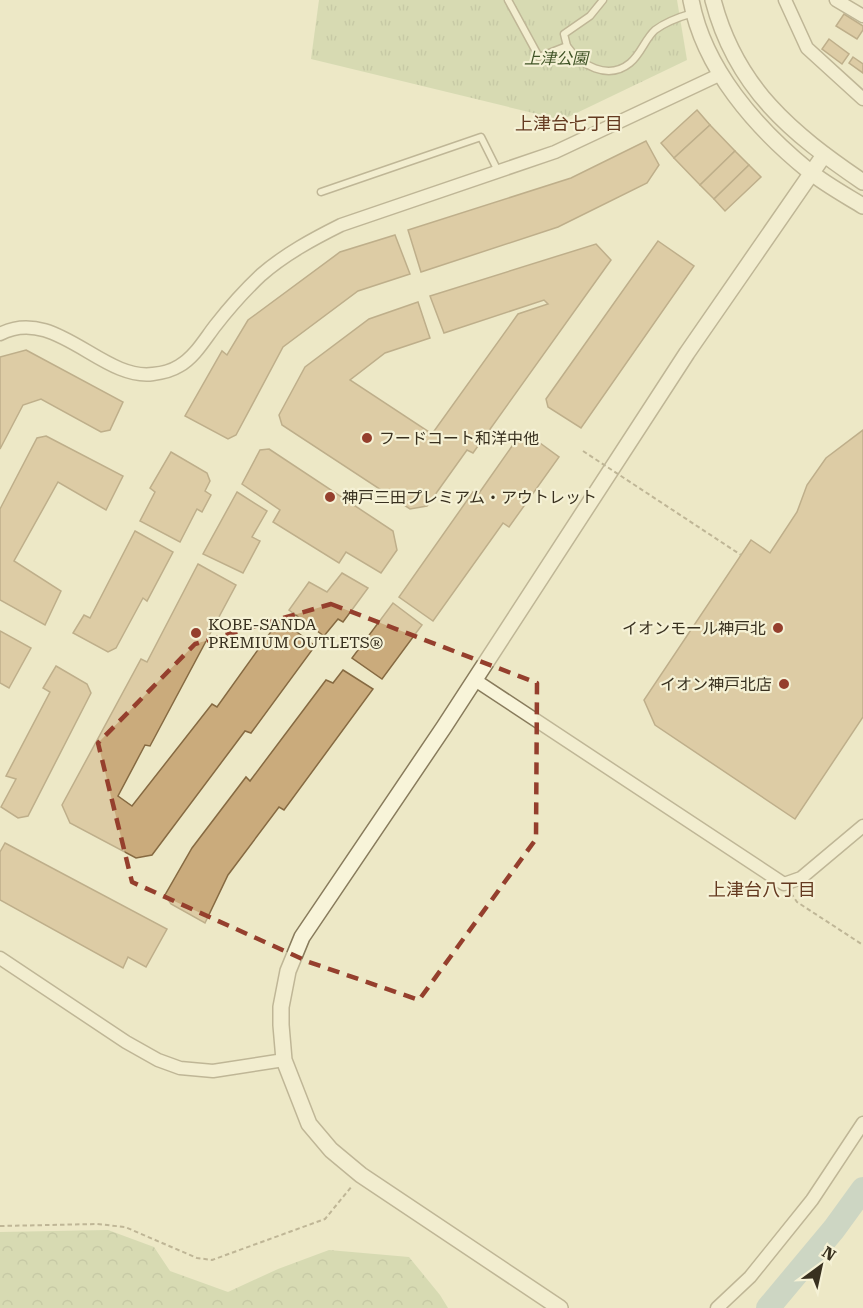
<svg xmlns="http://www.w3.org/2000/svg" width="863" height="1308" font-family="'Roboto Serif','Noto Sans JP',serif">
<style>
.forest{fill:url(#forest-crowns)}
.park{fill:url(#park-tufts)}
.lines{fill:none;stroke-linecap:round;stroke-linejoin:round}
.river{stroke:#a7c1be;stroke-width:24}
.building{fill:#caab7c;stroke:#866a42;stroke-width:1.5}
.service-casing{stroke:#887b5c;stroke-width:9}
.minor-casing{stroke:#887b5c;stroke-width:15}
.tertiary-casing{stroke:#887b5c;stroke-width:18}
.path{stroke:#887b5c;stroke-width:2;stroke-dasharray:4.5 3;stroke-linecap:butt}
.service{stroke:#f8f4d9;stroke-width:6}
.minor{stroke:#f8f4d9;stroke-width:12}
.tertiary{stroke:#f8f4d9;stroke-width:15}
.path-bridge{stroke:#887b5c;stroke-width:2;stroke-dasharray:4.5 3;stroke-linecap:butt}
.marked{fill:none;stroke:#953f2d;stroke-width:4.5;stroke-dasharray:12 8;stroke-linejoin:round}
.poi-dot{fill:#953f2d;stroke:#f5f1d5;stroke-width:2}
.labels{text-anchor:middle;stroke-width:4.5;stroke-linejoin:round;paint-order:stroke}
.park-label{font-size:16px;font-style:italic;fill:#405426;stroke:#f5f1d5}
.poi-label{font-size:16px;fill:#38301f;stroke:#f5f1d5;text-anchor:start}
.neighbourhood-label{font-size:18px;fill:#643a20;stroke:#f5f1d5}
</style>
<defs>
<pattern id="forest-crowns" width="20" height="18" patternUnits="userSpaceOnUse" patternTransform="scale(1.5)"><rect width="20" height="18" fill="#bccb9a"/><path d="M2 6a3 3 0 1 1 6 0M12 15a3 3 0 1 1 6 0" fill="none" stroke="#9aa57d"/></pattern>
<pattern id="park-tufts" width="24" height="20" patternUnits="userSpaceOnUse" patternTransform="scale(1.5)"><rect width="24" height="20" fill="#bccb9a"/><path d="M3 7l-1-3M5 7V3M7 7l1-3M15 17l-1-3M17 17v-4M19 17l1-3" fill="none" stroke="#9aa57d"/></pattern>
</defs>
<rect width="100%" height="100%" fill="#ede8c6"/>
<!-- forest -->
<path class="forest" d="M108,1230L154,1247L170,1271L228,1292L278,1269L329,1250L409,1257L440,1295L448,1308H0V1232Z"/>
<!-- park -->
<path class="park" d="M319,0H677L687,60L562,120L311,59Z"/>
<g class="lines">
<!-- river -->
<path class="river" d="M768,1308L834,1229L863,1189"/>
</g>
<!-- building -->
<g class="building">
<path d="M844,14L863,26V30L857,39L836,26Z"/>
<path d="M829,39L849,54L842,64L822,49Z"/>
<path d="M853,57L863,64V73L849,63Z"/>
<path d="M697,110L710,125L674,158L661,143Z"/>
<path d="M710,125L735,151L700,185L674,158Z"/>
<path d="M646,141L659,165L647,183L558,227L421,272L408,230L571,178Z"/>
<path d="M735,151L749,165L714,199L700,185Z"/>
<path d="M749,165L761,177L725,211L714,199Z"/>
<path d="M395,235L410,274L358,291L283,347L236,435L228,439L185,416L222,351L227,355L248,320L340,252Z"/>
<path d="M658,241L694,266L581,428L548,407L546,399Z"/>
<path d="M596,244L611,260L473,453L467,450L427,506L410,509L282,425L279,415L305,367L369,319L418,302L430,338L385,353L350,380L432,434L518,314L548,304L544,300L444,333L430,296Z"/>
<path d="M26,350L123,402L110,430L101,432L41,399L23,405L0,449V357Z"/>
<path d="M863,430V717L795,819L655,725L644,700L751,540L770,553L797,512L807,485L826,458Z"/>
<path d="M529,435L559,457L509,527L503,523L433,621L399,597L473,492L477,496L517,439Z"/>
<path d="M46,436L123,476L106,510L58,482L14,561L61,591L45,625L0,600V509L37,438Z"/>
<path d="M269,449L393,531L397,550L381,573L346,552L339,563L273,522L280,510L242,484L260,450Z"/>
<path d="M171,452L207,473L210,481L205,491L211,495L202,512L197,509L180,542L140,521L155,492L150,488Z"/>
<path d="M237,492L267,511L252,537L260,541L243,573L203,554Z"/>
<path d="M135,531L173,552L147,601L143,598L116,648L108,652L73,633L84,615L90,618Z"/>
<path d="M198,564L236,585L150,746L145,745L118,796L132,806L212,704L217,707L280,619L315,646L251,733L245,731L152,855L136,858L70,823L62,805L141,659L147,662Z"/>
<path d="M342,573L368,588L343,622L338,619L324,636L289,610L309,582L327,592Z"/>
<path d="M393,603L422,625L382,679L352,658Z"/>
<path d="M0,631L31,648L9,688L0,683Z"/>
<path d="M56,666L87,684L91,693L28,816L18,818L1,807L16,779L6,776L50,692L43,688Z"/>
<path d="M343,670L373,689L284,810L279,807L228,875L205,923L171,904L165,895L192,848L246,777L250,781L326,680L333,683Z"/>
<path d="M5,843L167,929L146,967L128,957L123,968L0,900V852Z"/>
</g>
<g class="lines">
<!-- service casing -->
<g class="service-casing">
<g id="service">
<path d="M508,0L539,57L567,46L564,34L590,16L603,0"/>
<path d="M567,46C580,65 608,81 630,63C641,54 645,39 655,30C667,21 679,17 693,13"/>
<path d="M321,192L481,137L498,171"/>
</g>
</g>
<!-- minor casing -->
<g class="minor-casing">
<g id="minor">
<path d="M785,0L807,48L863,99"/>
<path d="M836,0L863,16"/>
<path d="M0,334C55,305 102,381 153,374C162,373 171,371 179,366C194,358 205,339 215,326C229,308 244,291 261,275C285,254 313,239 341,225L555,152L721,74"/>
<path d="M475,680L784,884L801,878L863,826"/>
<path d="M0,958L126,1042L158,1060L180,1068L213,1071L284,1060"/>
<path d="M717,1308L750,1277L812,1200L863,1123"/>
</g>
</g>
<!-- tertiary casing -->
<g class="tertiary-casing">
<g id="tertiary">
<path d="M691,0C704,69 756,128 809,171C825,184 845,195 863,206"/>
<path d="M713,0C736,88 791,133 863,182"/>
<path d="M560,1308L361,1175L331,1150L309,1124L284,1060L281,1025V1007L288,971L302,937L444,727L687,353L824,155"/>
</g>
</g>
<!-- path -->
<g class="path">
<path d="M791,893L797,902L863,945"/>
<path d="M0,1226L97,1224L125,1227L197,1258L212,1260L325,1219L352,1186"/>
</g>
<!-- service -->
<use href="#service" class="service"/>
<!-- minor -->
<use href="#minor" class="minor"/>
<!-- tertiary -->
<use href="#tertiary" class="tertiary"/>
<!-- path-bridge -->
<path class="path-bridge" d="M583,451L741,555"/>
</g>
<!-- marked area -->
<path d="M0 0H863V1308H0ZM331,604L537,683L536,839L419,1000L309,962L132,882L98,743L195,644Z" fill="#ede8c6" fill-opacity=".55" fill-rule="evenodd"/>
<path class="marked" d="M331,604L537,683L536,839L419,1000L309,962L132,882L98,743L195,644Z"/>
<!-- markers -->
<g class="poi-dot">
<circle cx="367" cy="438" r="6"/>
<circle cx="330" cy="497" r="6"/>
<circle cx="778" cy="628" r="6"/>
<circle cx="196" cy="633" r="6"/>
<circle cx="784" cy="684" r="6"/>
</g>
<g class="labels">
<!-- park labels -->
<g class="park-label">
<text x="556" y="64">上津公園</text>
</g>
<!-- poi labels -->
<g class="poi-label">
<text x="379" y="444">フードコート和洋中他</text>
<text x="342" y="503">神戸三田プレミアム・アウトレット</text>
<text x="208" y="630">KOBE-SANDA<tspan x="208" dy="18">PREMIUM OUTLETS®</tspan></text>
<text x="766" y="634" text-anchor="end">イオンモール神戸北</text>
<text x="772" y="690" text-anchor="end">イオン神戸北店</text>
</g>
<!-- neighbourhood labels -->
<g class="neighbourhood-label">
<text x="569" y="130">上津台七丁目</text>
<text x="762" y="896">上津台八丁目</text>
</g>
</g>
<!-- north arrow -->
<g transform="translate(821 1266) rotate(33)" stroke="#f5f1d5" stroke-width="4.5" paint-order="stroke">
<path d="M0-4.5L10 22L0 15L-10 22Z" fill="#38301f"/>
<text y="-9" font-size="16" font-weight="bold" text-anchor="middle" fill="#38301f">N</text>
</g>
</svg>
